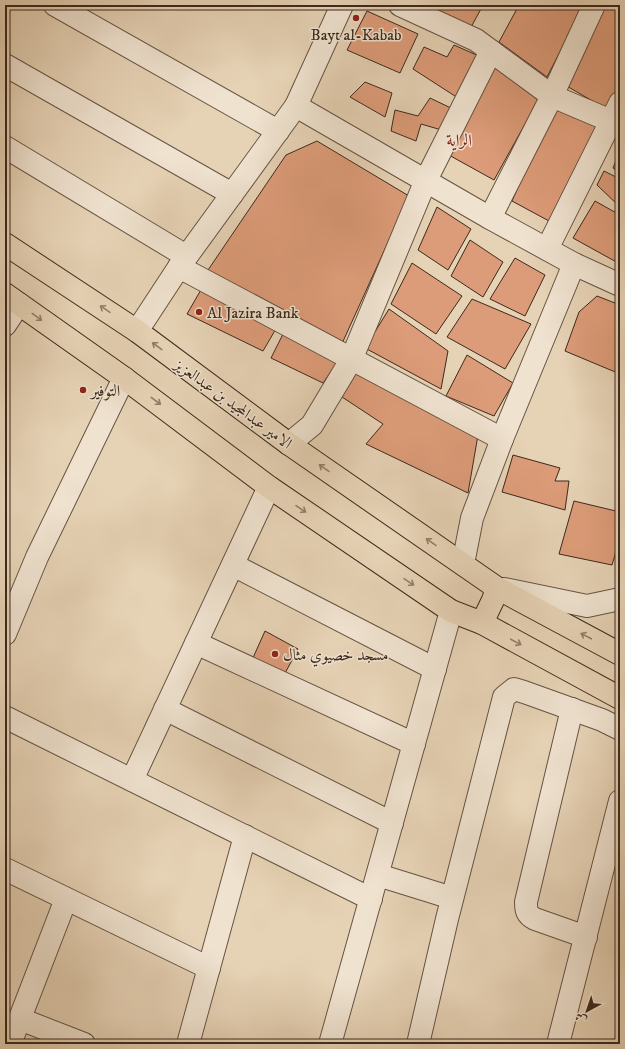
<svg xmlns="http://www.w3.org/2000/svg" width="625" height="1049" font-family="'IM FELL DW Pica',Amiri,serif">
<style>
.building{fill:#dd9c79;stroke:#3c291d}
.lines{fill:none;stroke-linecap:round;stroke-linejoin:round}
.minor-casing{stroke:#665343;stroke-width:24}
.major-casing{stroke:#3c291d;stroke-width:24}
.minor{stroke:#efe2cf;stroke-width:22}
.major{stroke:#e6d2b5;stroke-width:22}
.oneway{stroke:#917e69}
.poi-dot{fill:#8f2418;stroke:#efe2cf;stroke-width:1.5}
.labels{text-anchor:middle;stroke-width:3;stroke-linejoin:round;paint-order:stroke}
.poi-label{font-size:16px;fill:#3c291d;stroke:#efe2cf;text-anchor:start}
.street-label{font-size:16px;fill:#3c291d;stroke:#efe2cf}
.neighbourhood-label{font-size:17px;fill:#7a1f14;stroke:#efe2cf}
</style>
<rect width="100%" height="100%" fill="#e6d2b5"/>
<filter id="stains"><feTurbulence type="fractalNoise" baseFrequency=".005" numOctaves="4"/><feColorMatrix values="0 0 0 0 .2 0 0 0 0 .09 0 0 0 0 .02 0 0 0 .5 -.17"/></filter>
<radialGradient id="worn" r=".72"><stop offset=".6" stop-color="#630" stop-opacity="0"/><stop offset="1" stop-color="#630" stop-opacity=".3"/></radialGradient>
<!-- building -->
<g class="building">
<path d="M442,5H477L482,7L470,29L436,17Z"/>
<path d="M519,5H584L547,77L499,42Z"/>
<path d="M605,5H620V84L608,110L565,85Z"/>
<path d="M367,11L418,34L400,73L347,50Z"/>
<path d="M454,45L481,57L458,98L413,69L424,47L447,57Z"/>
<path d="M495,62L540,97L494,180L447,154Z"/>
<path d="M365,82L392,93L385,117L350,97Z"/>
<path d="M430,98L453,109L445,131L421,124L416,141L391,131L395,110L418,116Z"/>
<path d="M555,104L601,124L549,221L512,201Z"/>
<path d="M317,141L409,196L340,348L206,273L286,155Z"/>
<path d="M620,151V172L613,168Z"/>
<path d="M604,171L620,179V207L597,185Z"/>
<path d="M595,201L620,215V264L573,238Z"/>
<path d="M437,207L471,229L448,270L418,250Z"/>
<path d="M470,240L503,262L483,297L451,276Z"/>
<path d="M515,258L545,275L525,316L490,299Z"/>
<path d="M412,263L462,296L436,334L391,304Z"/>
<path d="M202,288L277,327L263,351L187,314Z"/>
<path d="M597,296L620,305V374L565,351L579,312Z"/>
<path d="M472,299L531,324L505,369L447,337Z"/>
<path d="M389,309L448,351L441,389L365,348Z"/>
<path d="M283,334L339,360L323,383L271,358Z"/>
<path d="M467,355L513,383L494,416L446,396Z"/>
<path d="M354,373L478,435L468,493L366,444L383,424L339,395Z"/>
<path d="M513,455L560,468L555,481H569L565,510L502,492Z"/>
<path d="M574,501L620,512V538L612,565L559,554Z"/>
<path d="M265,631L298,649L283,677L252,660Z"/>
</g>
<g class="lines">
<!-- minor casing -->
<g class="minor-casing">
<g id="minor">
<path d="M55,5L278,131"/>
<path d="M400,5L476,40L552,96L611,121"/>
<path d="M5,65L232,194"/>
<path d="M296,106L490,218L574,264L620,285"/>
<path d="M5,147L186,256"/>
<path d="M490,218L552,96L594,5"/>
<path d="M547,249L620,103"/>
<path d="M179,267L502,439"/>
<path d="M5,325L19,304"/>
<path d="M137,331L179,267L296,106L342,5"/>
<path d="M289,444L312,425L351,360L426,180L491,51"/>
<path d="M463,564L472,518L502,439L574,264"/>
<path d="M233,565L435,669"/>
<path d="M504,589L587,606L620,599"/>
<path d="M5,634L37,557L124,378"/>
<path d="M196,643L414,744"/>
<path d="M165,709L392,823"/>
<path d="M572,709L526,902C526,911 527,915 535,919L586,937"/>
<path d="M5,717L371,899"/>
<path d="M132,780L269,487"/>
<path d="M5,869L209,968"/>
<path d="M378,875L452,898"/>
<path d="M20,1019L84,1044"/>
<path d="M10,1044L66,899"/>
<path d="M188,1044L245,836"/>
<path d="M330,1044L451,611"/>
<path d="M418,1044L447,919L504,697L514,689L524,692L602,720L620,729"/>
<path d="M558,1044L620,801"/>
</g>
</g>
<!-- major casing -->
<g class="major-casing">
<g id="major">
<path d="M5,244L137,331L289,444L497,588L493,600L482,623L451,611L269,487L124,378L5,294"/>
<path d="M497,588L620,654"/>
<path d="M482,623L620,698"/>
</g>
</g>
<!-- minor -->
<use href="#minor" class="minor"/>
<!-- major -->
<use href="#major" class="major"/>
</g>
<!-- one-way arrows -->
<defs><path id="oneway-shaft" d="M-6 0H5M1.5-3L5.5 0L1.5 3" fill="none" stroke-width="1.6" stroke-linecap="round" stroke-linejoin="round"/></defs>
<g class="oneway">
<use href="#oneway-shaft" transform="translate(105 309) rotate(-146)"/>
<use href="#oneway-shaft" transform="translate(37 317) rotate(36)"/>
<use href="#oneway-shaft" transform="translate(157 346) rotate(-143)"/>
<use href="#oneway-shaft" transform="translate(156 401) rotate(37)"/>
<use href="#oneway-shaft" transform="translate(324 468) rotate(-145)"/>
<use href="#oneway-shaft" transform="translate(301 509) rotate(34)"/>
<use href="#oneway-shaft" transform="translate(431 542) rotate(-145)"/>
<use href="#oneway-shaft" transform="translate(409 582) rotate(34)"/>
<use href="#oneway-shaft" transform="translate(586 636) rotate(-152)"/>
<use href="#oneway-shaft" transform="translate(516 642) rotate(28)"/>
</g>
<!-- markers -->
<g class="poi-dot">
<circle cx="356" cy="18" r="4"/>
<circle cx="199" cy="312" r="4"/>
<circle cx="83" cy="390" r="4"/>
<circle cx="275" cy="654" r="4"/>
</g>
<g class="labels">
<!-- poi labels -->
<g class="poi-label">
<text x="356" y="40" text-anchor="middle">Bayt al-Kabab</text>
<text x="207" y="318">Al Jazira Bank</text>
<text x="91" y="396">التوفير</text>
<text x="283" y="660">مسجد خصيوي مثال</text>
</g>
<!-- street labels -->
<g class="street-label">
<text transform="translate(234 403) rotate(36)" y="6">الامير عبدالمجيد بن عبدالعزيز</text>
</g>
<!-- neighbourhood labels -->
<g class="neighbourhood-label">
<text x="459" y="146">الراية</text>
</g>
</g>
<!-- margin -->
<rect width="625" height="1049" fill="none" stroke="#e6d2b5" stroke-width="20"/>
<rect x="6" y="6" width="613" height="1037" fill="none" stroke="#3c291d" stroke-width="2"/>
<rect x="10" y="10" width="605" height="1029" fill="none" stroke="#3c291d"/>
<!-- north arrow -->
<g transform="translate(587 1011) rotate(220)" stroke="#efe2cf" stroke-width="3" paint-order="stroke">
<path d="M0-3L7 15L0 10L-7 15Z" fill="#3c291d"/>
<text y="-6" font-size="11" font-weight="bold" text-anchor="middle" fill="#3c291d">ش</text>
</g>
<rect width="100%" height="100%" filter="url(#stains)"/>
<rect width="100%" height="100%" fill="url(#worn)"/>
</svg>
